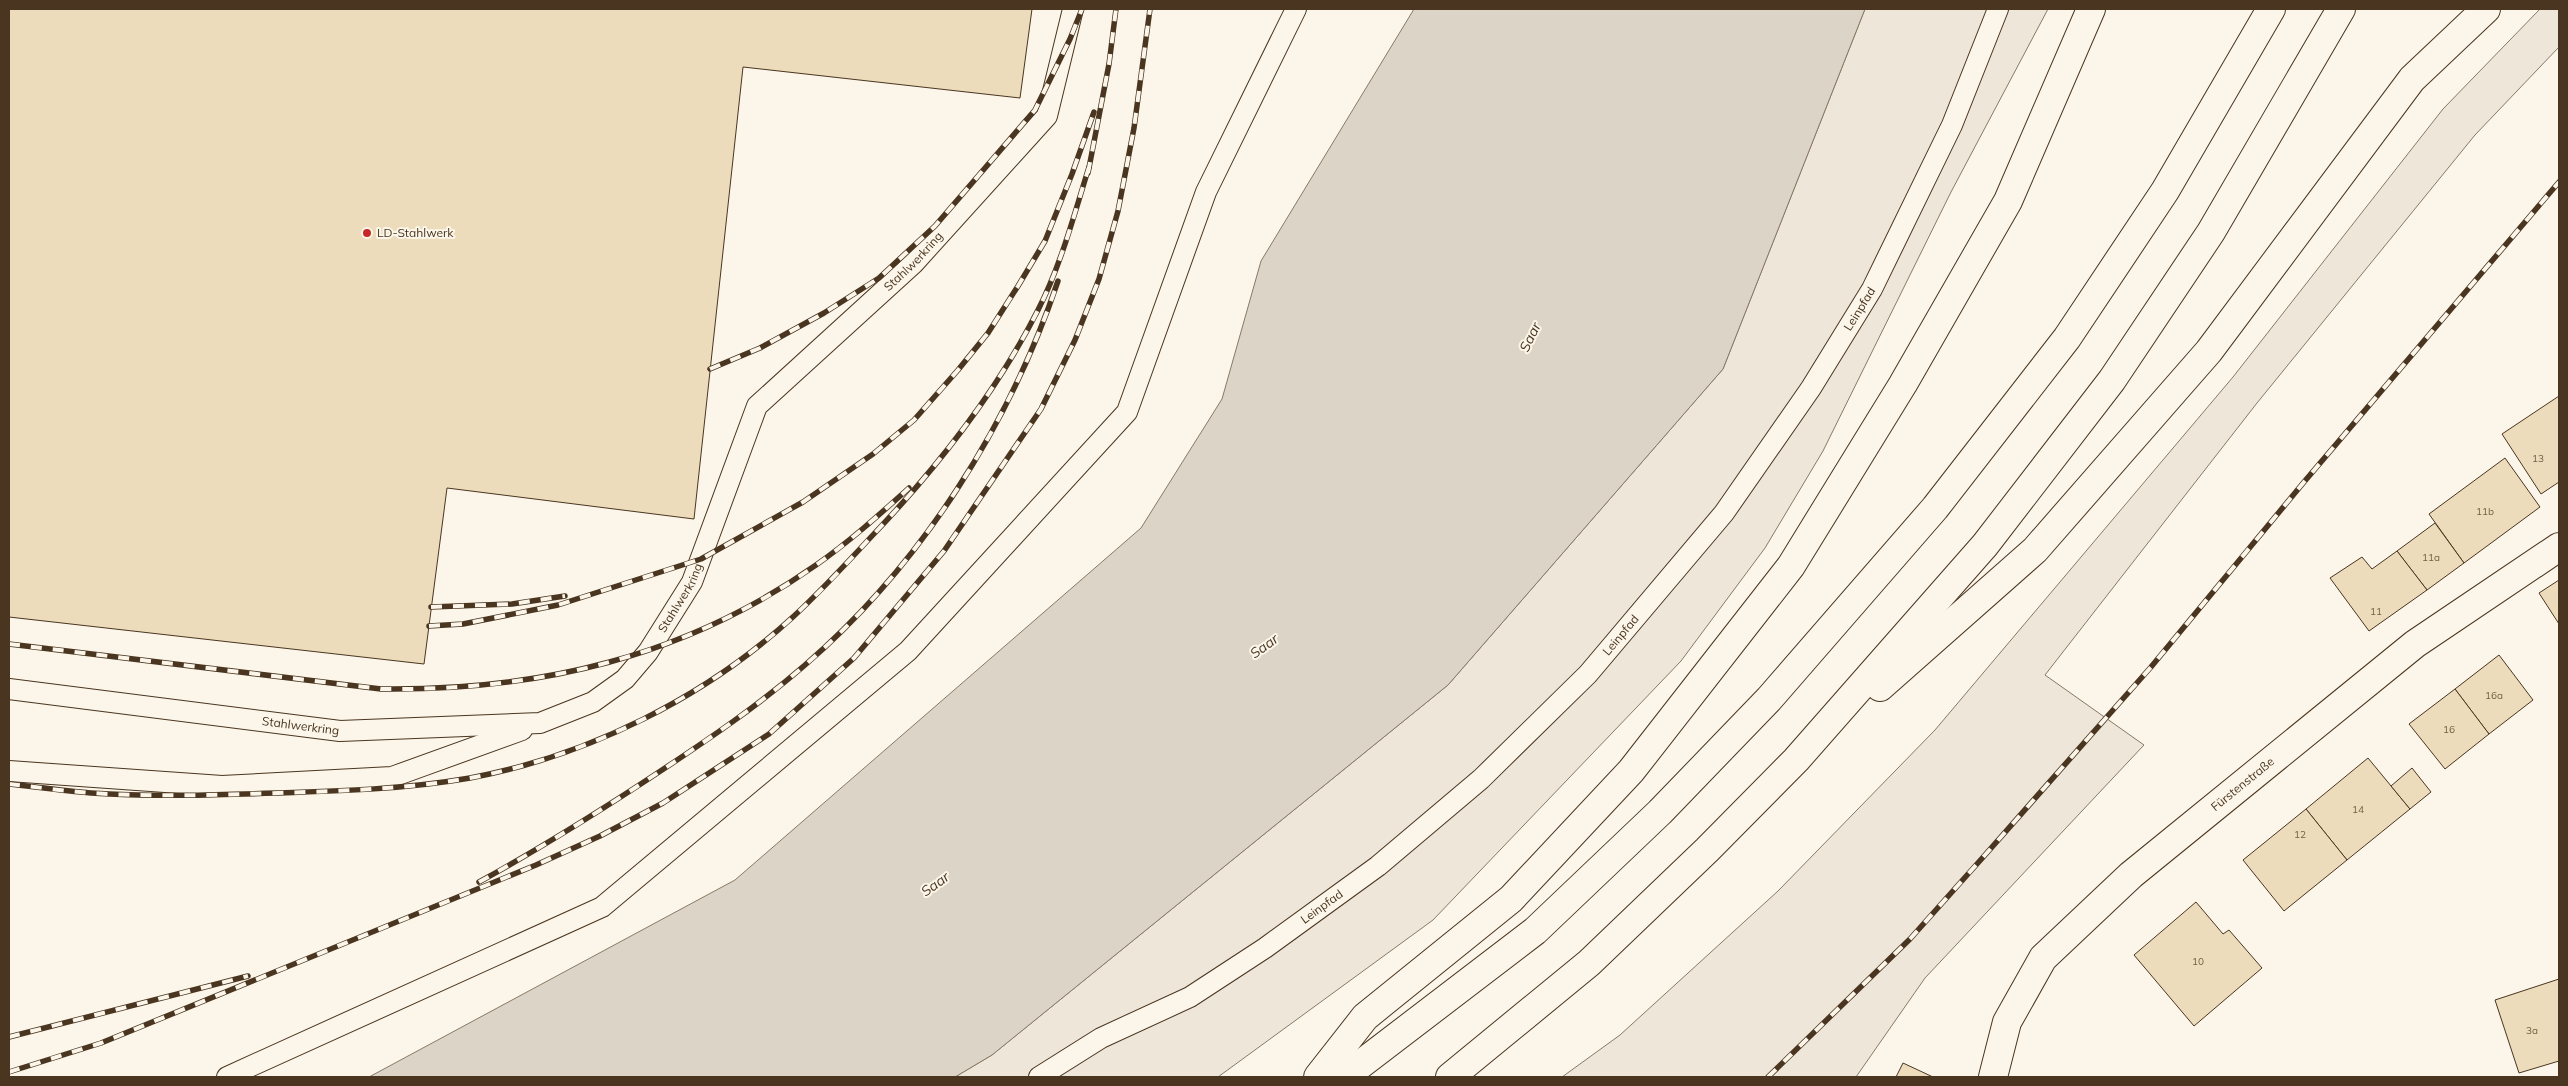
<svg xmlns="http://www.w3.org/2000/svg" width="2568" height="1086" font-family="Mulish,sans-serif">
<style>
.green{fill:#ede6d9;stroke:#887966}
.water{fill:#dcd4c6;stroke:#887966}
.building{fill:#ecdcbc;stroke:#4a3520}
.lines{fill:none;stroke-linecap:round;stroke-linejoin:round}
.service-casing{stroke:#4a3520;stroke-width:22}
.minor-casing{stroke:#4a3520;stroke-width:30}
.motorway-casing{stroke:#4a3520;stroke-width:30}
.service{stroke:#fbf6e9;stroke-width:20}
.minor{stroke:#fbf6e9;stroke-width:28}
.motorway{stroke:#fbf6e9;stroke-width:28}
.rail-casing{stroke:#4a3520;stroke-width:5.5}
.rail{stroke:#fbf6e9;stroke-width:4;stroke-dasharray:11;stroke-linecap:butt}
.poi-dot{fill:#c62828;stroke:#fbf6e9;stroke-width:2}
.labels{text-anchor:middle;stroke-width:4;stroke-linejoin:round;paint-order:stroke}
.number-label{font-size:10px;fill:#725f47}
.poi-label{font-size:12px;fill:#4a3520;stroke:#fbf6e9;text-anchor:start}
.street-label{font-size:12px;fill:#4a3520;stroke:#fbf6e9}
.water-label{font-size:14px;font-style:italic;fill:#4a3520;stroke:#fbf6e9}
</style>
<rect width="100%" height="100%" fill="#fbf6e9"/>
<!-- green -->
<g class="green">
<path d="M1865,9H2048L1951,192L1823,451L1765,548L1681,661L1433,920L1218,1077H955L992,1055L1448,685L1723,369Z"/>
<path d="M2540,9H2559V47L2475,135L2257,403L2045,675L2144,745L1925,978L1856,1077H1562L1620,1035L1778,891L1935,730L2233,377L2443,109Z"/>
</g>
<!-- water -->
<path class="water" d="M1414,9H1865L1723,369L1448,685L992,1055L955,1077H369L735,880L1141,528L1222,399L1261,261Z"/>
<!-- building -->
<g class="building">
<path d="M9,9H1032L1020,98L743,67L694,519L447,488L424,664L9,617Z"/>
<path d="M2559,396V482L2541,494L2502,434Z"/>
<path d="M2505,458L2540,507L2464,563L2429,514Z"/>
<path d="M2435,523L2464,563L2427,590L2397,551Z"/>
<path d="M2397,551L2427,590L2369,631L2330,578L2362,557L2372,569Z"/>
<path d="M2559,580V624L2539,593Z"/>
<path d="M2499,655L2533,700L2489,734L2455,689Z"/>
<path d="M2455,689L2489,734L2445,769L2409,724Z"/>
<path d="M2368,758L2410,809L2347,860L2306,809Z"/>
<path d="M2412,768L2431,792L2410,809L2391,786Z"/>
<path d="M2306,809L2347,860L2284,911L2243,860Z"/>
<path d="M2196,902L2223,934L2229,930L2262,968L2194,1026L2134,955Z"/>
<path d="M2559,979V1061L2519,1073L2495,1000Z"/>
<path d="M1903,1063L1933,1077H1896Z"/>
</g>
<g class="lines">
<!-- service casing -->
<g class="service-casing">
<g id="service">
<path id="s1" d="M9,689L340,731L540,723L593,702L625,679L648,652L692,582L757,406L914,263L1047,116L1073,9"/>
<path d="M9,771L222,786L392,777L522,730"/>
<path d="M227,1077L602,907L908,651L1127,412L1206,192L1296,9"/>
<path id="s2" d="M1039,1077L1101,1038L1190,997L1265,948L1378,866L1481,779L1588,674L1724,513L1811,388L1872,289L1952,125L1998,9"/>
</g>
</g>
<!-- minor casing -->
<g class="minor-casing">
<g id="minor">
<path id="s3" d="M1993,1077L2007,1022L2043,958L2131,875L2415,644L2559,547"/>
</g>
</g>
<!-- motorway casing -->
<g class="motorway-casing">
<g id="motorway">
<path d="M1880,687L2035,550L2209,351L2412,79L2486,9"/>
<path d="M1318,1077L1365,1017L1511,899L1631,771L1791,566L1903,384L2008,201L2091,9"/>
<path d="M1344,1077L1535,931L1660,812L1769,699L1935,508L2067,338L2165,191L2271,9"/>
<path d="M1450,1077L1589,963L1707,850L1796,760L1985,545L2112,380L2211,232L2341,9"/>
</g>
</g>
<!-- service -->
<use href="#service" class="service"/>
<!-- minor -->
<use href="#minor" class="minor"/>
<!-- motorway -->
<use href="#motorway" class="motorway"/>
<!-- rail casing -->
<g class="rail-casing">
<g id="rail">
<path d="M1088,173L1109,64L1116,9"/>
<path d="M710,369L760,348L824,313L879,278L935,226L1035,110L1070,39L1082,9"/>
<path d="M431,607L512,604L565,596"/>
<path d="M429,626L463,624L558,605L701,559L803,502L873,454L914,420L958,370L988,333L1018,286L1045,241L1072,174L1094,112"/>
<path d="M9,644L381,689C539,691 685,657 816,565C849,542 879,515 909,488"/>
<path d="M9,784C36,787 64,791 91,793C153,797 215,795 278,793C342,791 406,789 470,778C588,756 706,697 794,616C821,591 846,564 871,537C935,470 996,393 1038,310C1061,265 1074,215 1089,167"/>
<path d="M479,882C541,848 600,811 659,772C709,739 759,705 805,665C921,565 1009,426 1058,281"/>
<path d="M9,1037L248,976"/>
<path d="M9,1072L101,1043L536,865L600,836L663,803L769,734L854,658L944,551L1041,409L1075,340L1099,279L1118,211L1134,128L1150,9"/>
<path d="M1768,1077L1910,939L1985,855L2151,667L2304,482L2559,182"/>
</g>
</g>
<!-- rail -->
<use href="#rail" class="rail"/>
</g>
<!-- markers -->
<circle class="poi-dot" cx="367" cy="233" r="5"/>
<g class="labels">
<!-- number labels -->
<g class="number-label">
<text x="2538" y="462">13</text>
<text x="2485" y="515">11b</text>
<text x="2431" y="561">11a</text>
<text x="2376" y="615">11</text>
<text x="2494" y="699">16a</text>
<text x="2449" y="733">16</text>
<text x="2358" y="813">14</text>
<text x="2300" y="838">12</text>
<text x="2198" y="965">10</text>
<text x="2532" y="1034">3a</text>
</g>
<!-- poi labels -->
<g class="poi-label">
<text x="377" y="237">LD-Stahlwerk</text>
</g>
<!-- street labels -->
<g class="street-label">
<text dy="4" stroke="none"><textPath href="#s1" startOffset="1149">Stahlwerkring</textPath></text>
<text dy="4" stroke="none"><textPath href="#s2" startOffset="1141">Leinpfad</textPath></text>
<text dy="4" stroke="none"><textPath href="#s1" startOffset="729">Stahlwerkring</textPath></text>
<text dy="4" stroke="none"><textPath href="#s2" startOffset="736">Leinpfad</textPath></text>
<text dy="4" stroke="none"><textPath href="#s1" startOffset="294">Stahlwerkring</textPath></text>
<text dy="4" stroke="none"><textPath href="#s3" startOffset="395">Fürstenstraße</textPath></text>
<text dy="4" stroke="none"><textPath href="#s2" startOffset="331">Leinpfad</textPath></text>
</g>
<!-- water labels -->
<g class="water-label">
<text transform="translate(1530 337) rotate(-64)" y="5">Saar</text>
<text transform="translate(1264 646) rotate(-36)" y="5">Saar</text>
<text transform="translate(935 884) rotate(-36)" y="5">Saar</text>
</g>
</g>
<!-- border -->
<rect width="2568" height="1086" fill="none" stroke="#4a3520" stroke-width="20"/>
</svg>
